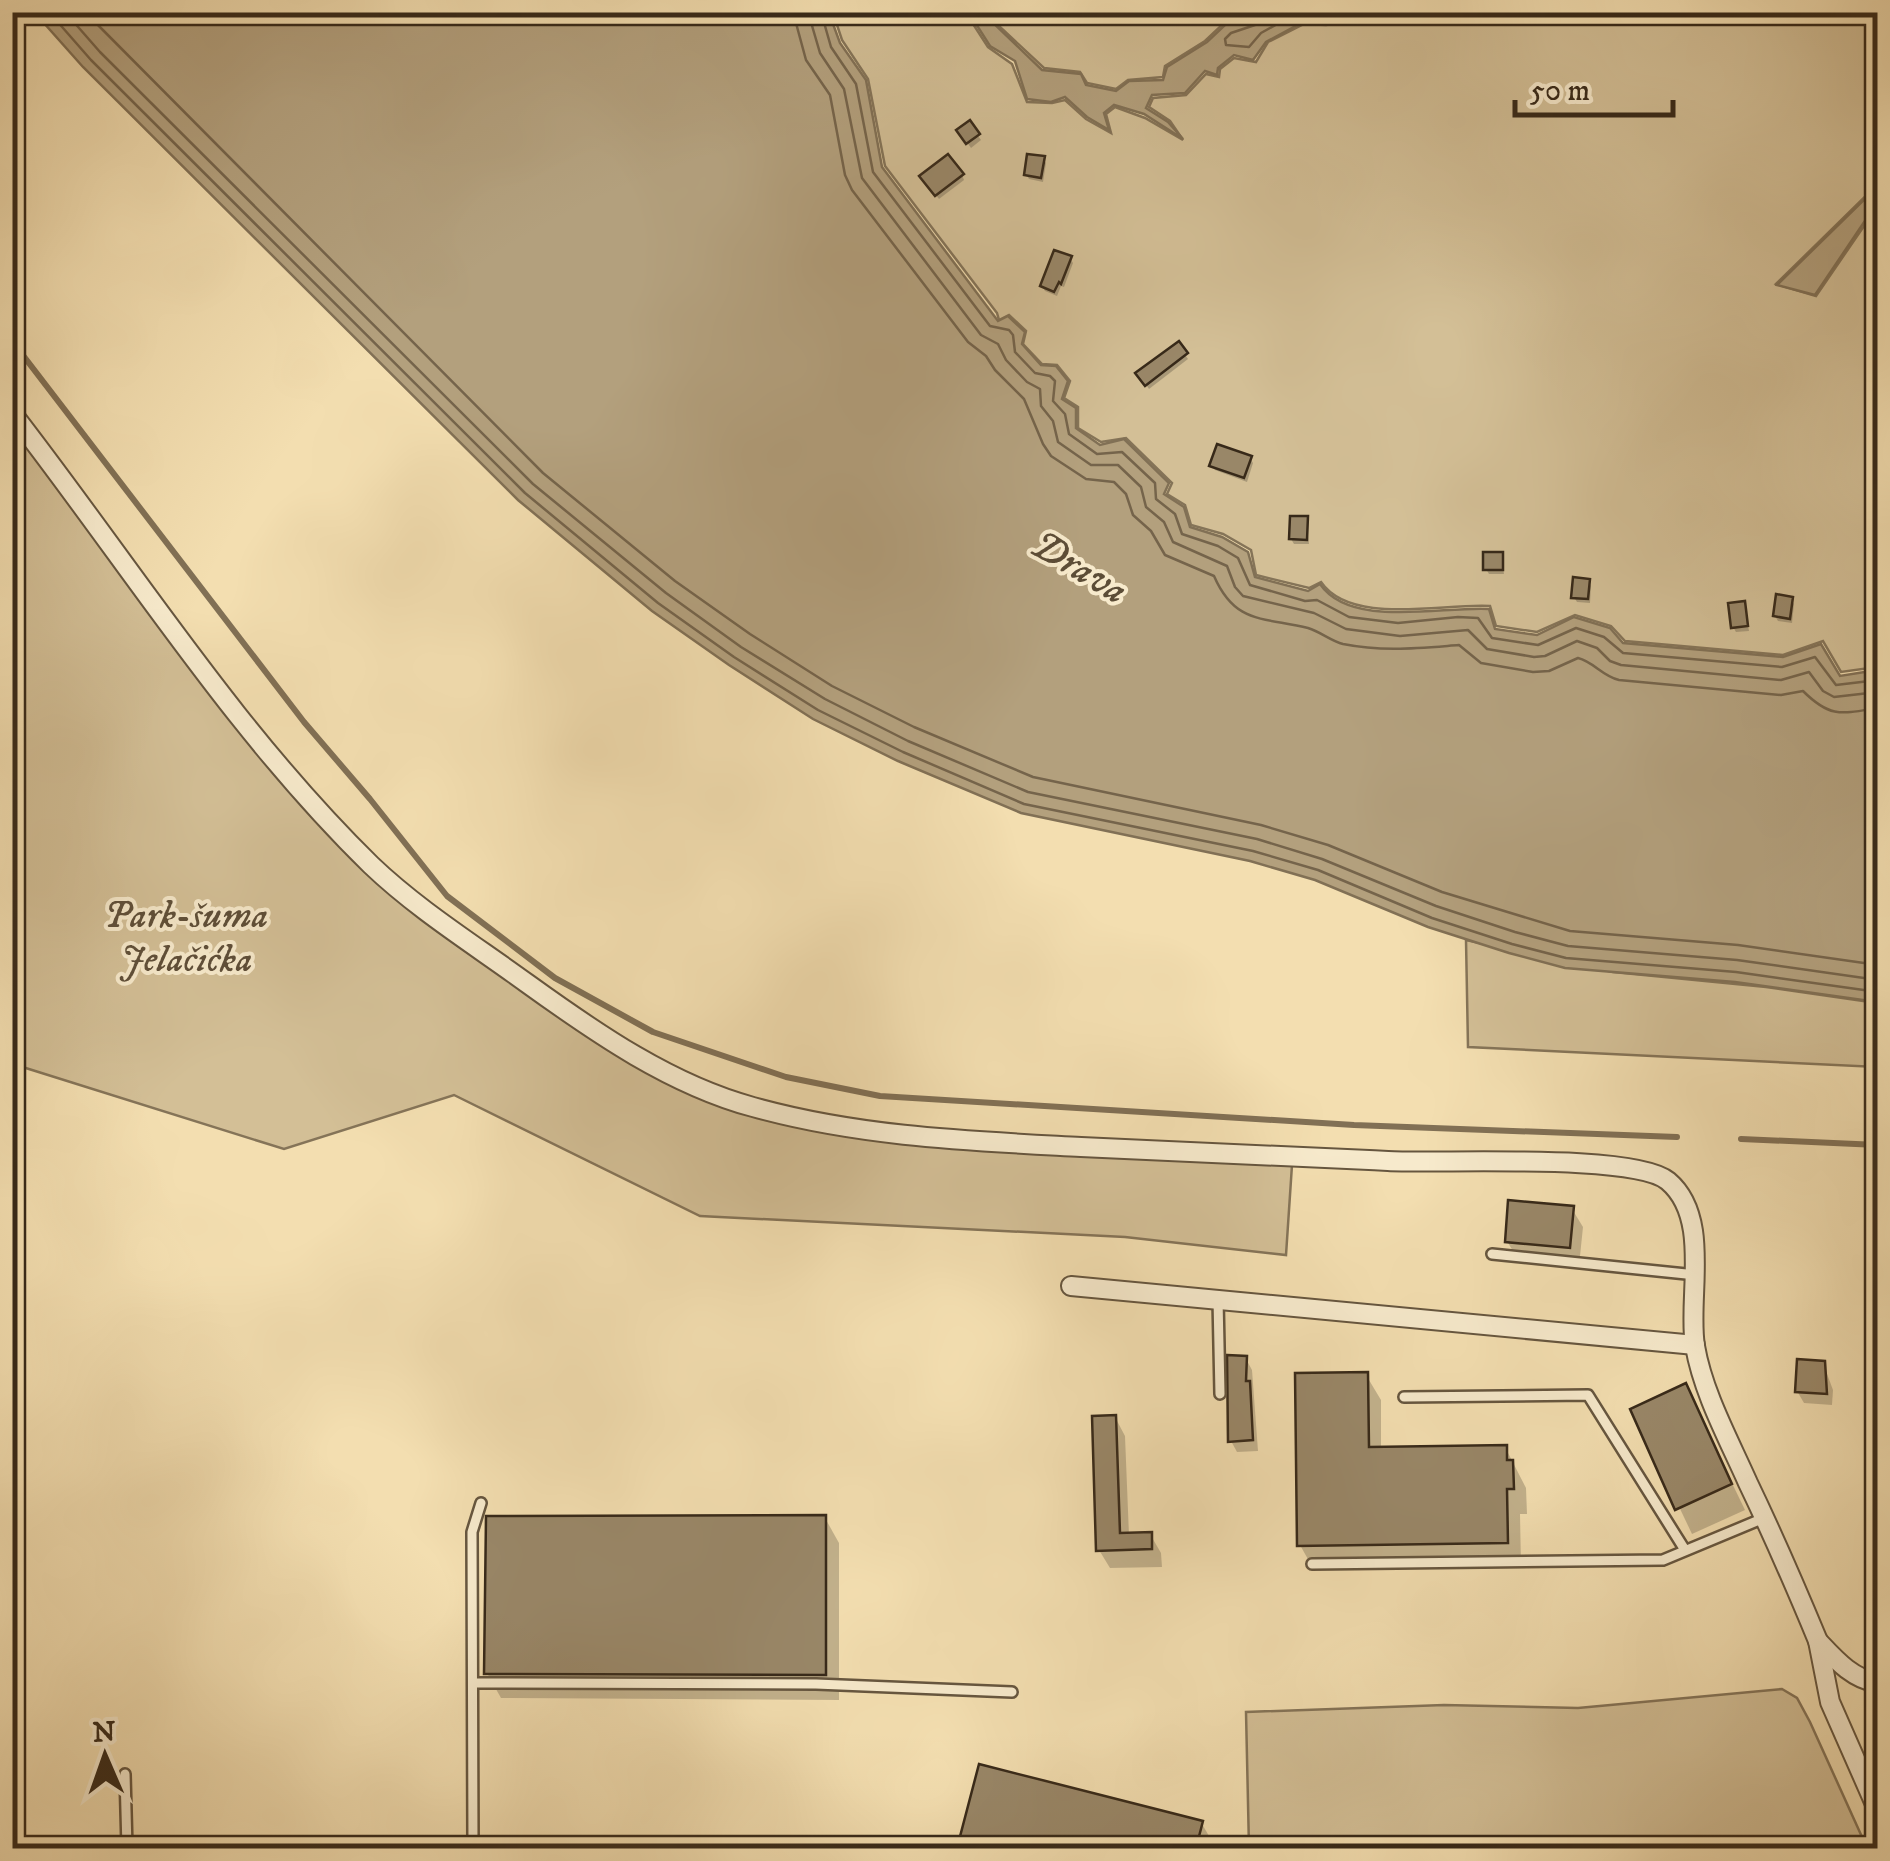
<svg xmlns="http://www.w3.org/2000/svg" width="1890" height="1861" font-family="'IM FELL DW Pica',serif">
<style>
.green{fill:#d3bf96;stroke:#857458;stroke-width:2.5}
.water{fill:#b3a07d;stroke:#817055;stroke-width:2.5}
.shadow{fill:#0003}
.lines{fill:none;stroke-linecap:round;stroke-linejoin:round}
.shore{stroke:#75644b;stroke-width:2.5}
.stream{stroke:#817055;stroke-width:6}
.building{fill:#998768;stroke:#372919;stroke-width:2.5}
.service-casing{stroke:#66563f;stroke-width:14}
.minor-casing{stroke:#66563f;stroke-width:22}
.service{stroke:#f7eacc;stroke-width:9}
.minor{stroke:#f7eacc;stroke-width:18}
.labels{text-anchor:middle;stroke-width:8;stroke-linejoin:round;paint-order:stroke}
.park-label{font-size:38px;font-style:italic;fill:#5e4e38;stroke:#f7eacc}
.water-label{font-size:40px;font-style:italic;fill:#5c4d37;stroke:#f7eacc}
</style>
<rect width="100%" height="100%" fill="#f3deb0"/>
<filter id="stains"><feTurbulence type="fractalNoise" baseFrequency=".002" numOctaves="4"/><feColorMatrix values="0 0 0 0 .2 0 0 0 0 .09 0 0 0 0 .02 0 0 0 .5 -.17"/></filter>
<radialGradient id="worn" r=".72"><stop offset=".6" stop-color="#630" stop-opacity="0"/><stop offset="1" stop-color="#630" stop-opacity=".3"/></radialGradient>
<!-- green -->
<g class="green">
<path d="M1421,12L1509,13L1519,17L1521,12L1877,13V185L1776,284L1816,296L1877,207V667L1841,672L1823,641L1783,655L1625,641L1611,626L1575,615L1537,632L1496,626L1490,606C1442,603 1351,626 1321,582L1309,588L1256,575L1251,550L1223,534L1191,525L1185,505L1167,494L1172,483L1126,438L1101,442L1078,428V407L1064,398L1070,381L1057,365L1042,364L1023,344L1026,331L1009,315L999,320L997,313L885,166L868,79L842,40L833,13H966L988,47L1012,64L1027,102L1052,103L1065,100L1086,119L1111,133L1106,114L1115,107L1145,118L1183,140L1170,121L1149,107L1153,98L1186,95L1206,74L1219,77L1220,69L1234,58L1256,62L1268,42L1304,24L1326,25Z"/>
<path d="M985,13H1258L1225,22L1205,41L1165,66L1163,77L1128,80L1116,89L1087,83L1080,72L1044,68Z"/>
<path d="M12,415L308,812L380,884L461,948L551,1010L751,1113L1292,1165L1286,1255L1125,1237L700,1216L454,1095L284,1149L13,1064Z"/>
<path d="M1466,940L1613,972L1766,987L1877,1003V1067L1468,1047Z"/>
<path d="M1782,1689L1797,1698L1810,1722L1867,1848H1249L1246,1712L1444,1705L1578,1708Z"/>
</g>
<!-- water -->
<g class="water">
<path d="M35,13H829L840,43L866,80L882,167L998,321L1008,316L1025,332L1022,344L1041,365L1056,366L1068,381L1062,399L1076,408V428L1100,445L1124,439L1169,483L1164,494L1184,507L1190,527L1222,537L1248,552L1255,577L1308,591L1320,584C1351,629 1441,606 1489,609L1495,629L1537,635L1574,617L1610,628L1623,643L1783,657L1821,644L1840,676L1877,670V1002L1735,982L1565,968L1509,953L1428,927L1315,880L1250,861L1021,813L898,761L813,719L729,665L652,611L518,500L83,67Z"/>
<path d="M969,13H983L1042,70L1081,74L1086,85L1116,91L1129,81L1163,80L1167,67L1207,42L1226,24L1265,13H1405L1325,23L1303,22L1266,42L1253,60L1234,55L1218,68L1217,75L1205,71L1185,93L1152,95L1146,108L1168,122L1183,139L1144,114L1114,105L1104,113L1109,130L1087,117L1065,97L1051,102L1027,99L1015,61L990,46Z"/>
<path d="M1877,187V203L1815,295L1777,285Z"/>
</g>
<!-- shadow -->
<g class="shadow">
<path d="M969,124L981,140L971,148L959,131Z"/>
<path d="M1043,158L1046,163L1043,182L1029,179L1026,174Z"/>
<path d="M962,175L964,180L939,199L925,181Z"/>
<path d="M1070,258L1073,263L1064,287L1061,286L1057,296L1045,291L1042,286Z"/>
<path d="M1178,345L1188,359L1149,389L1138,373Z"/>
<path d="M1250,458L1253,463L1247,482L1215,470L1212,465Z"/>
<path d="M1306,519L1309,544H1294L1291,539Z"/>
<path d="M1501,555L1504,574H1489L1486,569Z"/>
<path d="M1588,581L1591,586L1590,603L1577,602L1574,597Z"/>
<path d="M1791,599L1794,604L1792,623L1778,621L1775,616Z"/>
<path d="M1744,603L1749,631L1736,632L1733,627Z"/>
<path d="M1572,1209L1583,1227L1579,1266L1518,1260L1507,1241Z"/>
<path d="M1246,1359L1252,1370L1258,1451L1237,1452L1231,1441Z"/>
<path d="M1823,1363L1833,1390L1832,1405L1804,1403L1797,1391Z"/>
<path d="M1366,1375L1381,1400V1449L1505,1447L1526,1488L1527,1514H1520L1521,1567L1314,1570L1300,1545Z"/>
<path d="M1685,1386L1745,1510L1692,1534L1633,1410Z"/>
<path d="M1115,1417L1125,1436L1129,1535L1150,1534L1161,1553L1162,1567L1110,1568L1099,1550Z"/>
<path d="M825,1518L839,1543V1700L501,1698L487,1673Z"/>
<path d="M981,1767L1202,1824L1216,1848H960Z"/>
</g>
<g class="lines">
<!-- shore -->
<g class="shore">
<path d="M49,12L91,60L525,493L658,603L734,657L818,710L903,752L1024,804L1253,851L1318,870L1432,918L1512,944L1566,958L1736,972L1878,992"/>
<path d="M65,12L100,52L533,484L666,593L741,647L825,699L908,741L1028,792L1257,839L1322,859L1436,906L1515,932L1568,946L1737,960L1878,980"/>
<path d="M85,12L543,473L675,581L750,634L832,686L914,727L1033,777L1261,825L1328,845L1442,892L1570,931L1738,945L1878,965"/>
<path d="M793,12L806,60L830,95L845,175L852,190L968,342L986,356L995,370L1024,399L1043,444L1051,456L1086,479L1114,482L1126,494L1133,515L1151,531L1165,555L1214,576C1235,624 1262,617 1308,628C1321,632 1331,641 1343,644C1383,652 1419,648 1459,645L1481,663L1533,672L1549,671L1578,658C1594,662 1602,676 1619,680L1781,695L1803,691C1830,718 1841,714 1878,708"/>
<path d="M808,12L820,53L844,89L862,178L981,335L998,344L1006,360L1027,382L1040,389L1041,406L1053,421L1058,442L1091,465H1118L1141,487L1146,507L1164,522L1173,542L1227,566L1235,587L1243,596L1314,613L1346,629L1400,636L1468,630L1487,649L1534,657L1545,656L1577,641L1597,648L1610,661L1621,665L1781,680L1809,672L1823,691L1834,697L1878,692"/>
<path d="M821,12L831,47L856,84L873,172L990,326L1009,330L1013,335L1015,352L1035,373L1050,376L1055,381L1053,401L1065,414L1069,434L1097,454L1122,452L1155,483L1156,499L1175,514L1182,534L1218,546L1238,558L1250,585L1305,601L1317,600L1349,617L1398,623L1458,617L1478,618L1492,638L1538,645L1576,628L1604,637L1623,653L1782,667L1815,657L1836,685L1878,680"/>
<path d="M1260,12L1255,25L1231,33L1225,39L1226,45L1249,47L1261,33L1299,12"/>
</g>
<!-- stream -->
<g class="stream">
<path d="M12,341L304,722L370,799L447,896L555,978L653,1032L786,1077L880,1096L1354,1125L1677,1137"/>
<path d="M1741,1139L1878,1145"/>
</g>
</g>
<!-- building -->
<g class="building">
<path d="M970,120L980,134L966,144L956,130Z"/>
<path d="M948,154L964,174L935,196L919,176Z"/>
<path d="M1027,154L1045,156L1041,178L1024,175Z"/>
<path d="M1054,250L1072,256L1061,284L1059,282L1054,292L1040,286Z"/>
<path d="M1179,341L1188,353L1145,386L1135,373Z"/>
<path d="M1217,444L1252,456L1244,478L1209,466Z"/>
<path d="M1290,516H1308L1307,540L1289,539Z"/>
<rect x="1483" y="552" width="20" height="18"/>
<path d="M1573,577L1590,579L1588,599L1571,598Z"/>
<path d="M1776,594L1793,597L1790,619L1773,616Z"/>
<path d="M1745,601L1748,626L1731,628L1728,603Z"/>
<path d="M1508,1200L1574,1206L1570,1248L1505,1242Z"/>
<path d="M1227,1355L1247,1356L1246,1381H1250L1253,1440L1228,1442Z"/>
<path d="M1797,1359L1825,1361L1827,1394L1795,1392Z"/>
<path d="M1368,1372L1369,1447L1507,1445V1460H1513L1514,1489H1507L1508,1543L1297,1546L1295,1373Z"/>
<path d="M1686,1383L1732,1484L1675,1510L1630,1409Z"/>
<path d="M1116,1415L1120,1533L1152,1532V1549L1096,1551L1092,1416Z"/>
<path d="M826,1515V1675L484,1674L486,1516Z"/>
<path d="M979,1764L1203,1821L1196,1848H957Z"/>
</g>
<g class="lines">
<!-- service casing -->
<g class="service-casing">
<g id="service">
<path d="M1492,1254L1696,1275"/>
<path d="M1218,1299L1220,1394"/>
<path d="M1404,1397L1588,1395L1685,1550"/>
<path d="M1312,1564L1663,1560L1764,1518"/>
<path d="M473,1683L816,1684L1012,1692"/>
<path d="M125,1774L127,1848"/>
<path d="M473,1848L472,1532L481,1503"/>
</g>
</g>
<!-- minor casing -->
<g class="minor-casing">
<g id="minor">
<path d="M12,413C130,565 233,730 371,865C418,910 476,946 528,984C596,1033 671,1085 753,1107C860,1137 971,1141 1081,1147C1184,1152 1286,1156 1388,1161C1441,1164 1635,1153 1668,1181C1712,1218 1687,1298 1695,1346C1703,1393 1729,1440 1748,1483C1773,1535 1796,1588 1818,1641C1835,1659 1852,1679 1878,1683"/>
<path d="M1071,1286L1695,1345"/>
<path d="M1818,1641L1830,1702L1878,1811"/>
</g>
</g>
<!-- service -->
<use href="#service" class="service"/>
<!-- minor -->
<use href="#minor" class="minor"/>
</g>
<g class="labels">
<!-- park labels -->
<g class="park-label">
<text x="186" y="927">Park-šuma<tspan x="186" dy="44">Jelačićka</tspan></text>
</g>
<!-- water labels -->
<g class="water-label">
<text transform="translate(1080 566) rotate(31)" y="14">Drava</text>
</g>
</g>
<!-- margin -->
<rect width="1890" height="1861" fill="none" stroke="#f3deb0" stroke-width="50"/>
<rect x="15" y="15" width="1860" height="1831" fill="none" stroke="#372919" stroke-width="5"/>
<rect x="25" y="25" width="1840" height="1811" fill="none" stroke="#372919" stroke-width="2.5"/>
<!-- north arrow -->
<g transform="translate(105 1756) rotate(358)" stroke="#f7eacc" stroke-width="8" paint-order="stroke">
<path d="M0-8L18 38L0 25L-18 38Z" fill="#372919"/>
<text y="-15" font-size="28" font-weight="bold" text-anchor="middle" fill="#372919">N</text>
</g>
<!-- scale -->
<path d="M1515 100v15h158v-15" fill="none" stroke="#372919" stroke-width="5"/>
<text x="1530" y="100" font-size="30" fill="#372919" stroke="#f7eacc" stroke-width="8" paint-order="stroke">50 m</text>
<rect width="100%" height="100%" filter="url(#stains)"/>
<rect width="100%" height="100%" fill="url(#worn)"/>
</svg>
